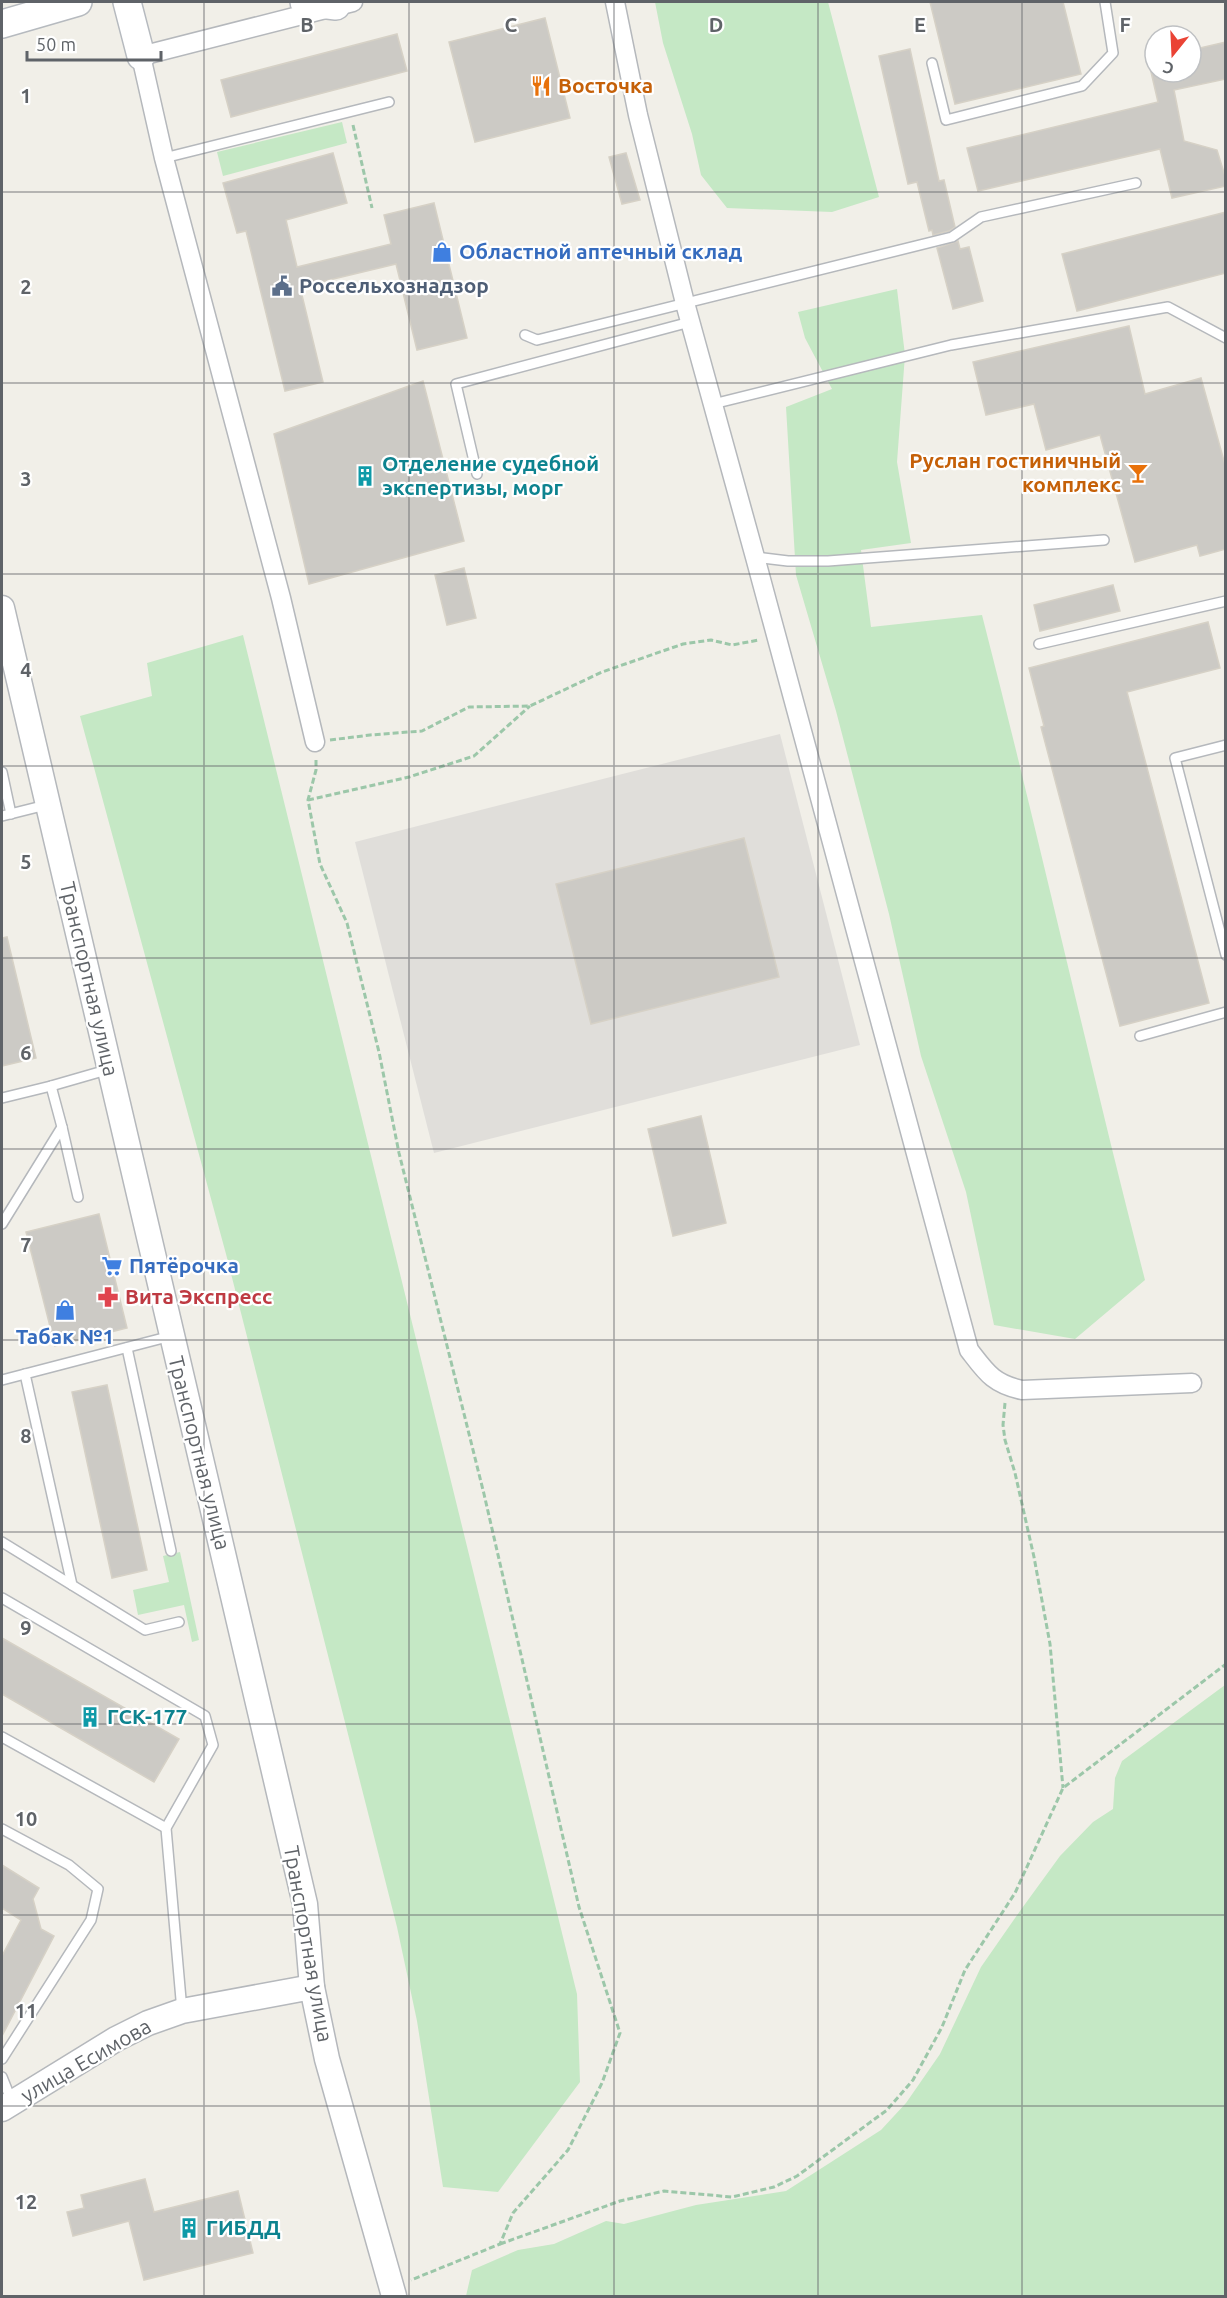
<svg xmlns="http://www.w3.org/2000/svg" width="1227" height="2298" font-family="Ubuntu,sans-serif">
<style>
.industrial{fill:#e0deda}
.green{fill:#c5e8c5}
.building{fill:#cccac5;stroke:#d6d1c6;stroke-width:1.5}
.lines{fill:none;stroke-linecap:round;stroke-linejoin:round}
.service-casing{stroke:#b5b8bc;stroke-width:12}
.minor-casing{stroke:#b5b8bc;stroke-width:21}
.tertiary-casing{stroke:#b5b8bc;stroke-width:27}
.secondary-casing{stroke:#b6babf;stroke-width:30}
.path{stroke:#9cc7a9;stroke-width:3;stroke-dasharray:6 3;stroke-linecap:butt}
.service{stroke:#fff;stroke-width:9}
.minor{stroke:#fff;stroke-width:18}
.tertiary{stroke:#fff;stroke-width:24}
.secondary{stroke:#fff;stroke-width:27}
.grid{fill:none;stroke:#5f6368;stroke-width:1.5;stroke-opacity:0.55}
.labels{text-anchor:middle;stroke-width:4.5;stroke-linejoin:round;paint-order:stroke}
.food-label{font-size:21px;font-weight:bold;fill:#c56008;stroke:#fff;text-anchor:start}
.shop-label{font-size:21px;font-weight:bold;fill:#366cbe;stroke:#fff;text-anchor:start}
.service-label{font-size:21px;font-weight:bold;fill:#4e5e75;stroke:#fff;text-anchor:start}
.culture-label{font-size:21px;font-weight:bold;fill:#0d838f;stroke:#fff;text-anchor:start}
.street-label{font-size:21px;fill:#5f6368;stroke:#fff}
.health-label{font-size:21px;font-weight:bold;fill:#be3a42;stroke:#fff;text-anchor:start}
.grid-label{font-size:20px;text-anchor:middle;font-weight:bold;fill:#5f6368;stroke:#fff;stroke-width:4.5;stroke-linejoin:round;paint-order:stroke}
</style>
<rect width="100%" height="100%" fill="#f1efe8"/>
<!-- industrial -->
<path class="industrial" d="M780,734L860,1045L434,1153L355,842Z"/>
<!-- green -->
<g class="green">
<path d="M655,2H828L879,197L832,212L727,208L701,175L692,134L663,43Z"/>
<path d="M342,122L347,143L223,176L217,152Z"/>
<path d="M897,289L905,355L897,462L911,543L861,550L871,627L982,615C1039,836 1088,1059 1145,1280L1075,1339L994,1325L966,1192L921,1056L889,914L836,711L796,575L786,407L832,389L805,338L798,312Z"/>
<path d="M243,635L577,1994L580,2082L498,2192L443,2187L417,2021L397,1927L226,1254L80,716L152,696L147,663Z"/>
<path d="M180,1552L199,1640L192,1642L184,1605L138,1615L133,1590L169,1582L163,1556Z"/>
<path d="M1225,1685V2296H466L472,2270L518,2250L554,2244L606,2221L624,2224L696,2205L786,2191L881,2130L906,2103L940,2054L981,1967L1020,1911L1060,1856L1093,1822L1113,1809L1115,1778L1122,1761Z"/>
</g>
<!-- building -->
<g class="building">
<path d="M930,2H1063L1081,74L955,104Z"/>
<path d="M545,18L570,118L475,142L449,42Z"/>
<path d="M397,34L407,71L231,117L221,80Z"/>
<path d="M1226,42V79L1174,90L1184,141L1217,150L1226,179V186L1172,198L1160,149L978,191L967,148L1158,102L1151,72H1191V50Z"/>
<path d="M910,49L939,181L944,180L955,227L949,231L933,235L932,230L929,231L917,182L908,184L879,56Z"/>
<path d="M333,153L347,203L286,220L297,267L391,244L384,215L434,203L467,338L417,350L396,264L300,287L323,382L285,391L246,231L237,233L223,183Z"/>
<path d="M626,153L640,200L622,204L609,157Z"/>
<path d="M1226,212V273L1077,311L1062,254Z"/>
<path d="M958,241L960,249L969,247L983,301L953,309L937,248Z"/>
<path d="M1129,326L1145,394L1201,378L1226,468V549L1200,556L1197,545L1135,562L1100,435L1046,450L1034,404L986,415L973,362Z"/>
<path d="M423,381L464,541L309,584L274,434Z"/>
<path d="M464,568L476,618L447,625L435,575Z"/>
<path d="M1113,585L1120,611L1040,631L1034,605Z"/>
<path d="M1208,622L1220,668L1127,692L1209,1003L1120,1026L1041,727L1044,726L1029,668Z"/>
<path d="M744,838L779,977L591,1024L556,884Z"/>
<path d="M7,937L36,1058L2,1066V938Z"/>
<path d="M701,1116L726,1223L673,1236L648,1129Z"/>
<path d="M99,1214L127,1328L55,1346L26,1232Z"/>
<path d="M107,1385L147,1570L112,1578L72,1392Z"/>
<path d="M2,1638L179,1739L154,1782L2,1694Z"/>
<path d="M2,1865L39,1888L33,1899L41,1929L54,1936L2,2036V1956L21,1920L2,1908Z"/>
<path d="M145,2179L154,2212L238,2191L253,2253L144,2280L129,2221L73,2236L67,2212L84,2208L81,2195Z"/>
</g>
<g class="lines">
<!-- service casing -->
<g class="service-casing">
<g id="service">
<path d="M932,63L946,120L1082,86L1113,53L1105,2"/>
<path d="M164,158L389,102"/>
<path d="M525,335L537,340L952,237L981,217L1136,183"/>
<path d="M713,404L951,345L1168,307L1226,338"/>
<path d="M477,474L456,384L690,322"/>
<path d="M755,557L788,561H828L1104,540"/>
<path d="M1039,644L1226,601"/>
<path d="M1226,745L1175,758L1226,955"/>
<path d="M2,772L11,814"/>
<path d="M2,816L46,805"/>
<path d="M1140,1036L1226,1012"/>
<path d="M2,1098L51,1086L110,1069"/>
<path d="M62,1127L78,1197"/>
<path d="M2,1224L62,1127L51,1086"/>
<path d="M127,1348L171,1551"/>
<path d="M2,1380L25,1374"/>
<path d="M2,1542L145,1630L179,1622"/>
<path d="M72,1585L25,1374L171,1336"/>
<path d="M2,1598L205,1716L213,1745L166,1828L182,2011"/>
<path d="M2,1737L166,1828"/>
<path d="M2,1829L69,1865L98,1889L91,1920L2,2059"/>
<path d="M2,2077L12,2102"/>
</g>
</g>
<!-- minor casing -->
<g class="minor-casing">
<g id="minor">
<path d="M615,2L638,115L685,303L755,557L969,1350C986,1372 993,1384 1022,1390L1192,1383"/>
<path d="M315,742L281,598L164,158L141,56L353,2"/>
</g>
</g>
<!-- tertiary casing -->
<g class="tertiary-casing">
<g id="tertiary">
<path d="M2,608L305,1904L312,1987L327,2059L394,2296"/>
<path d="M2,2109L116,2039L148,2023L182,2011L312,1987"/>
</g>
</g>
<!-- secondary casing -->
<g class="secondary-casing">
<g id="secondary">
<path d="M127,2L141,56"/>
<path d="M304,2L336,6"/>
<path d="M2,24L78,2"/>
</g>
</g>
<!-- path -->
<g class="path">
<path d="M353,125L372,208"/>
<path d="M330,740L370,735L422,731L469,707L530,706L602,672L683,644L711,640L732,645L759,640"/>
<path d="M316,760V770L308,800L320,864L347,923L379,1052L399,1153L484,1494L579,1907L620,2033L602,2083L568,2150L513,2213L500,2244L411,2280"/>
<path d="M308,800L409,777L474,756L530,706"/>
<path d="M1005,1403L1003,1425L1005,1440L1015,1473L1034,1557L1050,1644L1063,1788"/>
<path d="M500,2244L620,2201L664,2191L732,2197L774,2187L797,2176L887,2110L913,2080L942,2027L965,1970L1015,1893L1063,1788L1226,1664"/>
</g>
<!-- service -->
<use href="#service" class="service"/>
<!-- minor -->
<use href="#minor" class="minor"/>
<!-- tertiary -->
<use href="#tertiary" class="tertiary"/>
<!-- secondary -->
<use href="#secondary" class="secondary"/>
</g>
<!-- grid -->
<path class="grid" d="M204,2V2296M409,2V2296M614,2V2296M818,2V2296M1022,2V2296M2,192H1226M2,383H1226M2,574H1226M2,766H1226M2,958H1226M2,1149H1226M2,1340H1226M2,1532H1226M2,1724H1226M2,1915H1226M2,2106H1226"/>
<!-- icons -->
<defs>
<g id="restaurant-bare" transform="scale(1.62)"><path d="M-5-6h1v4h1v-4h1v4h1v-4h1v5L-1.5 .5V6h-2V.5L-5-1ZM5-6V6H3V1.5H1.5Q1.5-4 5-6Z" fill="#e8710a" stroke="#fff" stroke-width="2.5" paint-order="stroke"/></g>
<g id="shop-bare" transform="scale(1.62)"><path d="M-5-2.5h2.3a2.7 3.5 0 0 1 5.4 0H5L5.5 6h-11ZM-1.5-2.5h3a1.5 2.3 0 0 0-3 0Z" fill="#3f7fe0" stroke="#fff" stroke-width="2.5" paint-order="stroke"/></g>
<g id="civic-bare" transform="scale(1.62)"><path d="M-.6-6.5H3V-4.5H.6V-3L4-1V1h2V6H-6V1h2V-1L-.6-3ZM-1.2 2.5V6h2.4V2.5Z" fill="#5c6f8a" stroke="#fff" stroke-width="2.5" paint-order="stroke"/></g>
<g id="bar-bare" transform="scale(1.62)"><path d="M-6-5H6L.8 .8V4.5H3.5V6h-7V4.5H-.8V.8Z" fill="#e8710a" stroke="#fff" stroke-width="2.5" paint-order="stroke"/></g>
<g id="building-bare" transform="scale(1.62)"><path d="M-4-6H4V6H1V3H-1V6H-4ZM-2.5-4.3h1.7v1.8h-1.7ZM.8-4.3h1.7v1.8H.8ZM-2.5-1h1.7V.8h-1.7ZM.8-1h1.7V.8H.8Z" fill="#0f9aa8" stroke="#fff" stroke-width="2.5" paint-order="stroke"/></g>
<g id="supermarket-bare" transform="scale(1.62)"><path d="M-6-5.5h2.5l.6 2H6L4.5 2H-2.5L-4.4-4H-6ZM-1.5 3.2a1.3 1.3 0 1 0 .1 0ZM3 3.2a1.3 1.3 0 1 0 .1 0Z" fill="#3f7fe0" stroke="#fff" stroke-width="2.5" paint-order="stroke"/></g>
<g id="pharmacy-bare" transform="scale(1.62)"><path d="M-2-6h4v4h4v4h-4v4h-4v-4h-4v-4h4Z" fill="#e0444e" stroke="#fff" stroke-width="2.5" paint-order="stroke"/></g>
</defs>
<g fill-rule="evenodd">
<use href="#restaurant-bare" x="541" y="86"/>
<use href="#shop-bare" x="442" y="252"/>
<use href="#civic-bare" x="282" y="286"/>
<use href="#bar-bare" x="1138" y="473"/>
<use href="#building-bare" x="365" y="476"/>
<use href="#supermarket-bare" x="112" y="1266"/>
<use href="#pharmacy-bare" x="108" y="1297"/>
<use href="#shop-bare" x="65" y="1310"/>
<use href="#building-bare" x="90" y="1717"/>
<use href="#building-bare" x="189" y="2228"/>
</g>
<g class="labels">
<!-- food labels -->
<g class="food-label">
<text x="558" y="93">Восточка</text>
<text x="1121" y="468" text-anchor="end">Руслан гостиничный<tspan x="1121" dy="24">комплекс</tspan></text>
</g>
<!-- shop labels -->
<g class="shop-label">
<text x="459" y="259">Областной аптечный склад</text>
<text x="129" y="1273">Пятёрочка</text>
<text x="65" y="1344" text-anchor="middle">Табак №1</text>
</g>
<!-- service labels -->
<g class="service-label">
<text x="299" y="293">Россельхознадзор</text>
</g>
<!-- culture labels -->
<g class="culture-label">
<text x="382" y="471">Отделение судебной<tspan x="382" dy="24">экспертизы, морг</tspan></text>
<text x="107" y="1724">ГСК-177</text>
<text x="206" y="2235">ГИБДД</text>
</g>
<!-- street labels -->
<g class="street-label">
<text transform="translate(89 979) rotate(77)" y="7">Транспортная улица</text>
<text transform="translate(199 1453) rotate(76)" y="7">Транспортная улица</text>
<text transform="translate(308 1944) rotate(80)" y="7">Транспортная улица</text>
<text transform="translate(86 2061) rotate(-30)" y="7">улица Есимова</text>
</g>
<!-- health labels -->
<g class="health-label">
<text x="125" y="1304">Вита Экспресс</text>
</g>
</g>
<g class="grid-label">
<text x="307" y="32">B</text>
<text x="511" y="32">C</text>
<text x="716" y="32">D</text>
<text x="920" y="32">E</text>
<text x="1125" y="32">F</text>
<text x="26" y="103">1</text>
<text x="26" y="294">2</text>
<text x="26" y="486">3</text>
<text x="26" y="677">4</text>
<text x="26" y="869">5</text>
<text x="26" y="1060">6</text>
<text x="26" y="1252">7</text>
<text x="26" y="1443">8</text>
<text x="26" y="1635">9</text>
<text x="26" y="1826">10</text>
<text x="26" y="2018">11</text>
<text x="26" y="2209">12</text>
</g>
<!-- border -->
<rect width="1227" height="2298" fill="none" stroke="#5f6368" stroke-width="6"/>
<!-- north arrow -->
<g transform="translate(1173 54) rotate(198)"><circle r="28" fill="#ffffff" stroke="#bfc1c3" stroke-width="1.5"/>
<path d="M0-4.5L10 22L0 15L-10 22Z" fill="#ea4335"/>
<text y="-9" font-size="16" font-weight="bold" text-anchor="middle" fill="#5f6368">С</text>
</g>
<!-- scale -->
<path d="M27 51v9h134v-9" fill="none" stroke="#5f6368" stroke-width="3"/>
<text x="36" y="51" font-size="18" fill="#5f6368" stroke="#ffffff" stroke-width="4.5" paint-order="stroke">50 m</text>
</svg>
